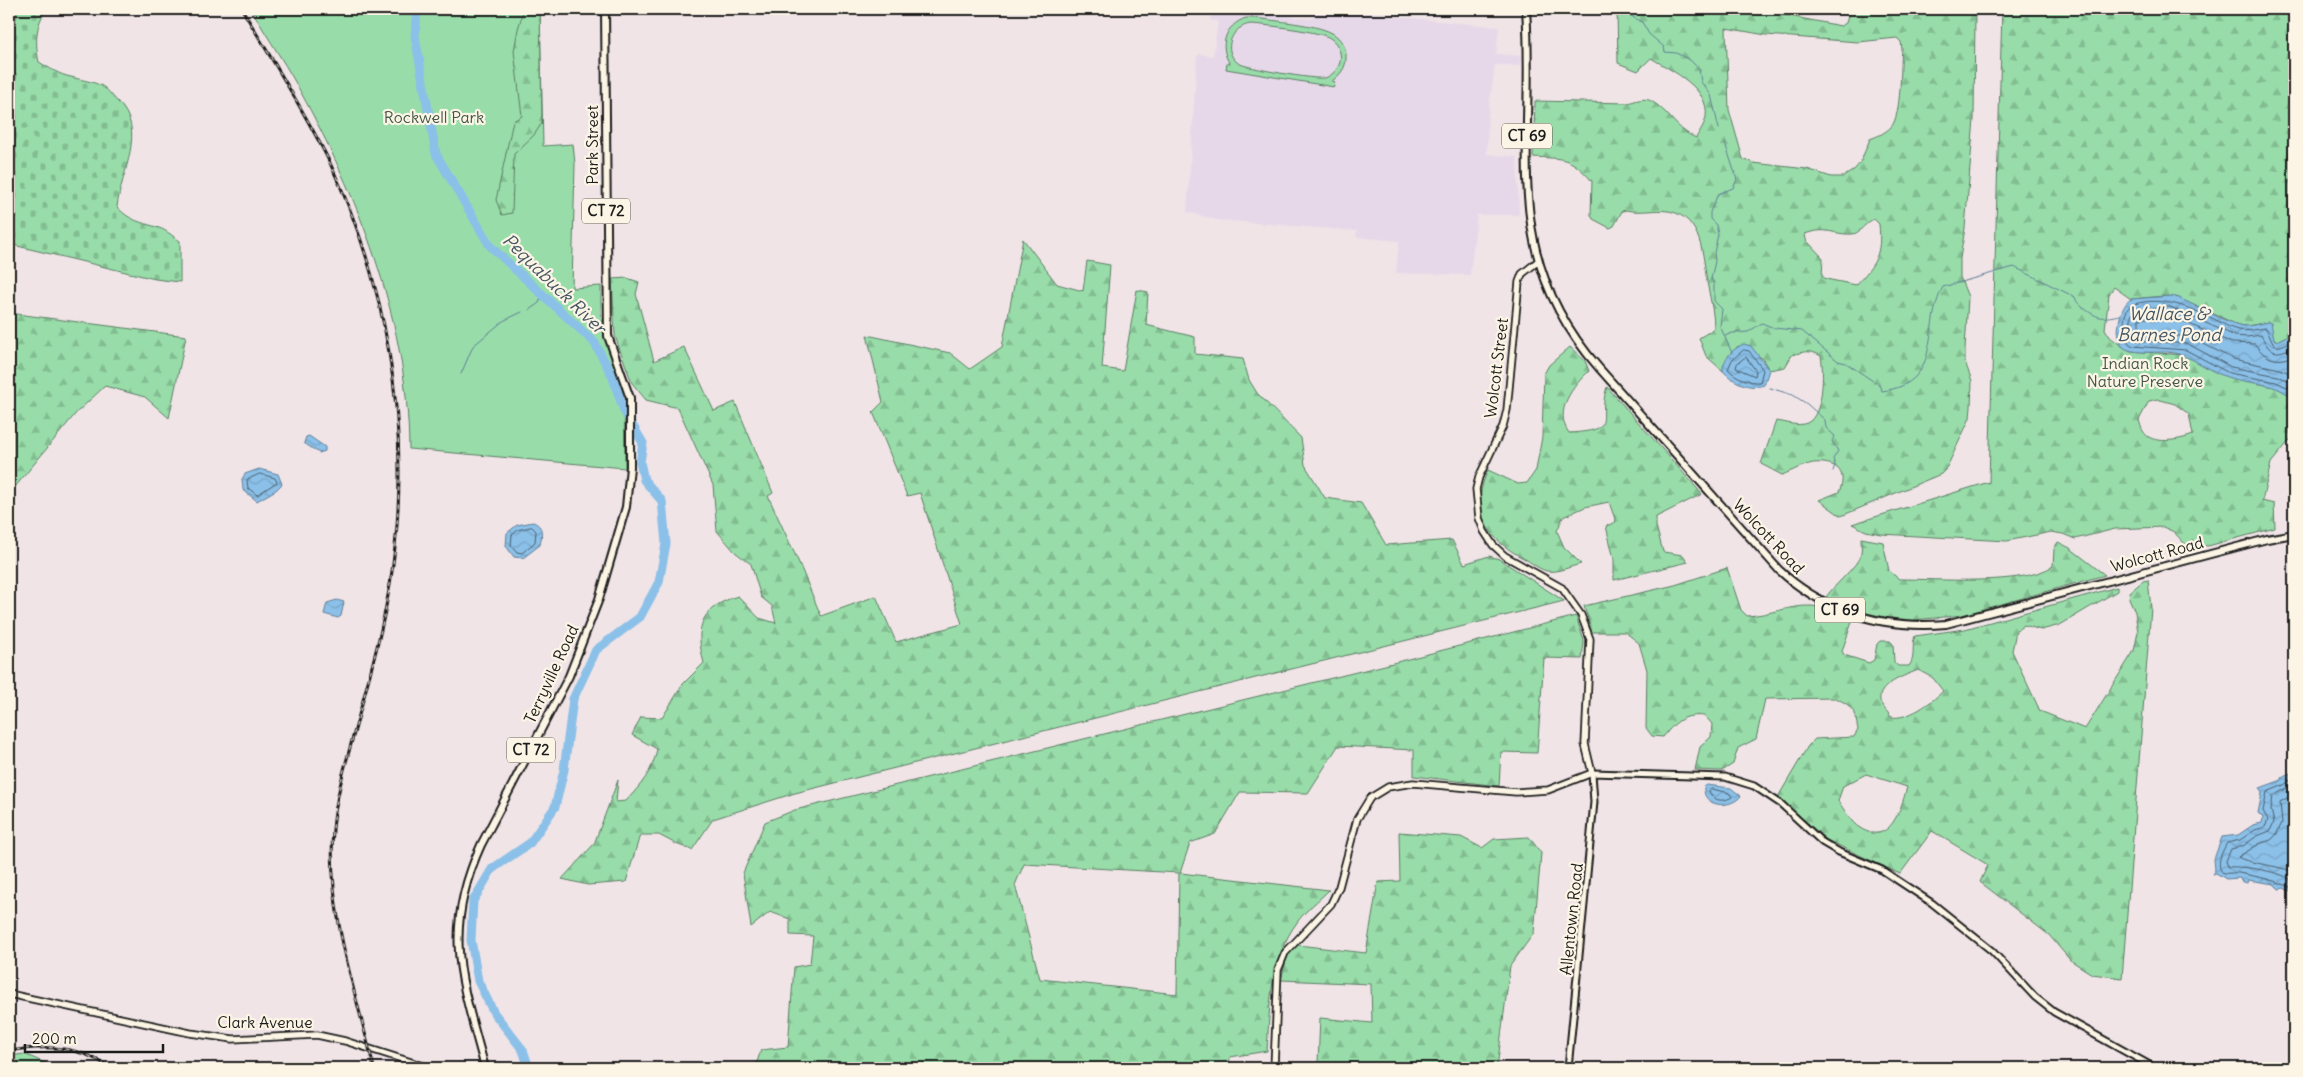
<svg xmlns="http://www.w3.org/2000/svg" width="2303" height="1077" font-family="Delius,sans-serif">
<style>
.built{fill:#e7d8e9}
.green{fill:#98dda9;stroke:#5a7c62;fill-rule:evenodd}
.forest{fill:url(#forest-firs);stroke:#5a7c62;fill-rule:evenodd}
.cemetery{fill:url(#cemetery-stones);stroke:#5a7c62}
.water{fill:url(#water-waves);stroke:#5f7e96}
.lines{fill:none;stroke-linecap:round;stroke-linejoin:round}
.shore{stroke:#485e6e;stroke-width:1}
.stream{stroke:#5f7e96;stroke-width:1}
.river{stroke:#8bc0e8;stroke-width:9}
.tertiary-casing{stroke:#1c1c1c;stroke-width:9}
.secondary-casing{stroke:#1c1c1c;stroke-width:9}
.primary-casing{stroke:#1c1c1c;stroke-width:10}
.trunk-casing{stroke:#1c1c1c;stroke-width:10}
.tertiary{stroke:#fcf5e5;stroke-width:5}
.secondary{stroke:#fcf5e5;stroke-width:5.5}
.primary{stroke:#fcf5e5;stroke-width:6}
.trunk{stroke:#fcf5e5;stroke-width:6}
.rail-casing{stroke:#1c1c1c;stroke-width:3}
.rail{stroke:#fcf5e5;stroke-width:1;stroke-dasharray:4;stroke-linecap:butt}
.labels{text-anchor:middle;stroke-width:4.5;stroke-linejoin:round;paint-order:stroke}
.shield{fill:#fcf5e5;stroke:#5f5d58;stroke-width:1}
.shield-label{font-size:15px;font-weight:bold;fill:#1c1c1c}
.park-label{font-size:16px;fill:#415646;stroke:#fcf5e5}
.street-label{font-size:16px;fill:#1c1c1c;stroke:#fcf5e5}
.water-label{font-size:18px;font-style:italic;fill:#435563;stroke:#fcf5e5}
</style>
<defs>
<pattern id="forest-firs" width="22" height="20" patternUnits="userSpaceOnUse" patternTransform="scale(1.25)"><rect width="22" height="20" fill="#98dda9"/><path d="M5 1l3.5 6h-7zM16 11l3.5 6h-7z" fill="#82bd91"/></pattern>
<pattern id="cemetery-stones" width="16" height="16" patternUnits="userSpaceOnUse" patternTransform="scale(1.25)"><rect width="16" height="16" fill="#98dda9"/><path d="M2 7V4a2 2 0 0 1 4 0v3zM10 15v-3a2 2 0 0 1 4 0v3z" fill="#82bd91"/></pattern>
<pattern id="water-waves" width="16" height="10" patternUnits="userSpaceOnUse" patternTransform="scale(1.25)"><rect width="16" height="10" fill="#8bc0e8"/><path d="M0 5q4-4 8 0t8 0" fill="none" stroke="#77a4c6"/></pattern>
</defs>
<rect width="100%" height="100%" fill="#f0e4e7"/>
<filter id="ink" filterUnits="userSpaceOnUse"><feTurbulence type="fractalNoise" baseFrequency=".02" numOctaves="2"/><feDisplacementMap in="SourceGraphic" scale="10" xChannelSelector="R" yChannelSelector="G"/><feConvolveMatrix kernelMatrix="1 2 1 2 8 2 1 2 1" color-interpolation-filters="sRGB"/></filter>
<g filter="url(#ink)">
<!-- built -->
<path class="built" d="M1212,9L1248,12L1249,9H1265V14L1312,19L1314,9H1350V12L1499,27L1496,54L1521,56L1520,66L1495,65L1488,115L1487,154L1517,157L1519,215H1477L1470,275L1396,273L1399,241L1356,237L1357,231L1217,220L1187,212L1197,56L1200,54L1213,56L1218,21L1210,20Z"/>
<!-- green -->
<g class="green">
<path d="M251,9H540L543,146L573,144L575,164L572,288L601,286V313L605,340L622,386L624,404L625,468L409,449C408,325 363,208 305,100C289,69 269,40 251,9Z"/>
<path d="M1246,18H1255C1274,21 1316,24 1332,33C1341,38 1347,48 1346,58C1346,68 1340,75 1332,81L1335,82L1334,87L1226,69L1227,63L1230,64C1218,46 1225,25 1246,18ZM1251,24C1266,25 1319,31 1330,38C1339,44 1343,56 1339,65C1336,71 1331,76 1325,78C1316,80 1245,68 1238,63C1221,50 1232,26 1251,24Z"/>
<path d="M24,1054L57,1068H9V1056Z"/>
</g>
<!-- forest -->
<g class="forest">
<path d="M524,9H540L542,123L534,135L514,154L512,213L502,215L496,200L513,121L522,116L514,51L518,29Z"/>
<path d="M1617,9H1753L1841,26L1846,23L1850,9H1975L1974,119L1965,228L1960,258V277L1968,297L1965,349V362L1972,381L1971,407L1970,418L1946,469L1941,474L1841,516L1819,500L1839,492C1849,470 1834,461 1813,463C1803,465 1792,471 1782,475L1761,464L1776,421C1786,422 1797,427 1807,423C1824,415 1824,371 1821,356C1810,349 1803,352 1792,355L1785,367L1769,370L1762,358L1738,346L1728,357L1723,371L1706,356L1699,338L1714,329C1714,314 1711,302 1708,287C1703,262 1704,224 1676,213C1661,207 1641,214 1626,210L1622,211L1614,226L1610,228L1593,219L1591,215L1592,181C1570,156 1564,159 1533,157L1535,101L1628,103C1635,101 1645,97 1651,101C1668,110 1676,130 1696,138C1699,132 1705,124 1706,117C1710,88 1672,71 1651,58L1638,71L1618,63ZM1726,28L1766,35L1858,42L1897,38L1901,42L1902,49C1900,66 1902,115 1891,127C1885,133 1878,136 1870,139L1860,163L1854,170L1843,177H1831L1807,169L1753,163L1743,159L1729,110ZM1874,219L1879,224C1882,255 1876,263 1856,285L1826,279L1822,276L1823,258L1806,240L1805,234C1828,226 1832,235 1852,234C1860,234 1865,222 1874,219Z"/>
<path d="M2002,9H2294V332L2277,341L2274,339L2269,322L2247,326L2238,325L2178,298L2163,296L2131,299L2114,287L2109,294L2105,329L2110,337L2123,347L2131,351L2185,355L2228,377L2275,387L2288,393L2294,401V435L2271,463L2262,501L2274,504L2275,528L2208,546L2185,544L2174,532L2163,527L2115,529L2075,539L2063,534L2051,532L2007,541L1881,534L1866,531L1852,524L1989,482ZM2157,399L2175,404L2189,414L2193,435C2180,440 2151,446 2143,431C2141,428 2140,423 2139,420L2149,401Z"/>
<path d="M1023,239L1057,284L1083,291L1087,261L1110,265L1102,368L1123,371L1137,290L1148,292L1146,325L1195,337V354L1243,359L1249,380L1257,393L1301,438L1305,465L1325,498L1361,503L1386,545L1452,540L1464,564L1489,556L1499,559L1564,601L795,793L713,819L692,850L676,844L659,835H640L626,882L588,885L562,879L594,844L618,780L616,802L626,801C641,785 653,771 657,749L632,735L641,717L662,718L683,684L704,663C694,627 701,607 738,596L759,618L776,623L772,606L761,597L751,564L735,552L717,531L713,485L678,408L646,400L632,383L615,336L612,279L627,278L639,282L636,294L654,361L684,347L714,411L735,402L773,493L768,496L799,563L821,616L876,596L896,642L962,624L920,493L907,496L873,412L883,402L867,335L950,353L970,369L1002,347Z"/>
<path d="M9,313L186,336L169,418L145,397L105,386L77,412L15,487L9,489Z"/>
<path d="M1570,347L1585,361L1589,371C1573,386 1553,411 1569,433C1620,430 1596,421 1607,387L1702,494L1656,517V526L1663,552L1683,555L1688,562L1614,580V559L1606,526L1616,522L1609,502L1585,507L1563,517L1557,531L1564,547L1581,564C1572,566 1557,573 1547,571C1541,570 1533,564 1527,560C1489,541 1468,513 1488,470L1518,484L1527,483L1536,470L1542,437L1544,374L1549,365Z"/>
<path d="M1861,538L1883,542L1889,571L1899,579C1937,579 2023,586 2053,566L2054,549L2058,542L2070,548L2105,575L1962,615L1935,618L1912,620L1890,618L1862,612L1826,597C1835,584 1857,567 1861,554C1862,549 1861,543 1861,538Z"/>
<path d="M1727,568L1741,610L1747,616C1769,615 1790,605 1812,606C1825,607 1840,617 1852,622L1842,651L1844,655L1869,663L1874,660L1877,644L1880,641H1890L1893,644L1894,662L1898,666H1909C1916,658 1911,646 1915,636L1965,629L2117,587V591L2060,625L2041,630L2024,625L2016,631L2012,651L2040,711L2085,729L2134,651L2138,632L2135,612L2129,598L2130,592L2143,581L2148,580L2151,608L2122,978L2092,974L2070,960L2049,935L1980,882L1988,865L1932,831L1900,874L1827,840L1778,797L1808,746L1815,739L1854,737L1858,730L1855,713L1847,704L1836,698L1765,699L1756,739L1738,748L1733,764L1722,771L1695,770L1700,747L1711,737L1712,724L1705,716C1684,714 1677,720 1663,737L1652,736L1646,728L1647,670L1639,643L1625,632H1592L1584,606L1675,585ZM1918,670L1933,678L1943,691C1931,703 1908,720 1891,717C1888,712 1881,706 1880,701C1877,684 1907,675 1918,670ZM1866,774L1907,787C1901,809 1890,847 1860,828C1851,823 1844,809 1838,801L1843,786Z"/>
<path d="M1576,616L1584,641L1582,659L1544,658L1537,753L1501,752L1499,786L1414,776V750L1338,746L1308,793L1240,792L1215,834L1190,843L1180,873L1329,890C1319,900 1306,910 1298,921C1269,960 1270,1005 1267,1051L1230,1057L1229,1068H755L761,1050L788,1047L794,967L810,964L813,936L790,935V919L770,912L751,927L743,873L765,822L795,810L1385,665ZM1024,864L1179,873L1177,994L1040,979L1015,885Z"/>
<path d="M1399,832L1461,837L1482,848L1494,839L1529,837L1541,853L1534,933L1510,966L1497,1068H1369L1318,1063L1320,1018L1372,1023L1371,984L1281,980L1287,956L1298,945L1366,953L1378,882L1400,881Z"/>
</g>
<!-- cemetery -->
<path class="cemetery" d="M9,9H47C35,24 35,44 39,62C49,68 60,75 71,77C81,80 91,81 100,85C108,89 111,95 117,101C148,130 121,171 117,207C131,222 142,222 159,228C166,230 174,237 180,241V282L155,279L9,244Z"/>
<!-- water -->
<g class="water">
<path d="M2172,296C2192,302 2228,325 2245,326C2253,326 2261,323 2268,322L2271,323L2274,339L2277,341L2294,332V401C2279,381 2250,385 2227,377C2205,370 2193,355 2168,352C2157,352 2130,354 2123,347C2113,337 2120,305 2131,299Z"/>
<path d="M1744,344L1751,346L1769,370L1764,385C1750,390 1733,382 1723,371C1722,360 1733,348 1744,344Z"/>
<path d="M309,436L325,447V451L319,453L304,443L306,437Z"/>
<path d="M259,469L278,474L282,484L276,490L257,501L243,490L242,479L245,474Z"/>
<path d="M533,522C544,526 542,535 540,545L523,558L514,557L506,546L507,533L517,525Z"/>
<path d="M337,600L344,602L341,616L338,618L324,614L327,603Z"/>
<path d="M2292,772H2294V894L2284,888L2279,889L2274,884L2248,880L2247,883L2241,881L2240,878L2226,879L2216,873L2212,874L2215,870L2214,859L2222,837L2238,835L2253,825L2262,823L2263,818L2258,813L2262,793L2260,788L2282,780V778Z"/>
<path d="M1707,785L1731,788L1741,796C1731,809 1702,808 1704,787Z"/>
</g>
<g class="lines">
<!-- shore -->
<g class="shore">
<path d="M2294,339C2271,353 2275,346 2266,328C2257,329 2248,332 2239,330C2231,329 2222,323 2214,319C2188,307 2163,296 2134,304C2121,307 2121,340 2132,346L2186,350L2229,373L2276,382L2291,389L2294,393"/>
<path d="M2294,346C2275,357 2270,353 2261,335L2247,337L2235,336L2170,307L2135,310L2131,316L2130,336L2133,340L2188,344L2231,367L2278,376L2294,383"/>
<path d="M1744,350L1749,351L1763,370L1760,382C1749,383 1735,377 1728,369L1732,360Z"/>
<path d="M2294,355C2278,364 2265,359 2255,344L2232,343L2169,315L2139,319V332L2190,337L2233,359L2280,369L2294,375"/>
<path d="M1746,357L1756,371L1755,376L1736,368L1737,364Z"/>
<path d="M260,474L275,478L277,482L257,495L248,488L247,480Z"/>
<path d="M532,527L536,531L535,542L522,553L517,552L511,545L512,535L518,530Z"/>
<path d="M2294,777L2284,785L2267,792L2263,811L2268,820L2265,827L2255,830L2240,840L2227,843C2222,852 2215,865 2223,873C2229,874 2234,872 2239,873C2258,877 2277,880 2294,889"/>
<path d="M2294,784L2273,796L2271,810L2274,822L2270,831L2257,836L2243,846L2231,849L2226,861L2228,867C2243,866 2283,871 2294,882"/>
<path d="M1712,789L1729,793L1732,797C1724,802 1713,802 1709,791Z"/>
<path d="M2294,794L2280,802L2282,823L2276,835L2271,840L2259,844L2238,857C2246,863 2281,866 2294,872"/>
</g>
<!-- stream -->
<g class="stream">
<path d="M1631,9V16L1642,22L1649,34L1664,47L1665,52L1676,53L1690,60L1699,69L1701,82L1711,95L1719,129"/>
<path d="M1725,143L1737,180L1733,188L1718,194L1710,212V219L1716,225L1718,234L1714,253L1715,261L1711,279L1714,284V301L1722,309L1720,326L1732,353"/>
<path d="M529,310L539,303L542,296"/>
<path d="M1725,336L1732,333L1748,332L1762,323L1774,328L1802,331L1838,361L1846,363L1879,385L1882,391C1945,383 1921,327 1943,287L2014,267L2075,297C2077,304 2080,305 2085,309C2100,320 2103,318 2120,315"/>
<path d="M461,374L473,346L503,321L522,312"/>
<path d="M1770,388L1793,395L1807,404L1825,420L1826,428L1835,436L1832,441L1838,451L1833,459L1835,465L1833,471"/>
</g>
<!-- river -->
<path class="river" d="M417,9L415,36L436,154L490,246L594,342L612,375L624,411L643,443L640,462L644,480L662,501L666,544L659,582L640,617L596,650L573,699L564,770L555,807L530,843L492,869L473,901L471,940L478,981L494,1013L523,1050L529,1068"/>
<!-- tertiary casing -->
<g class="tertiary-casing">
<path id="tertiary" d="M1568,1068L1594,802L1592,773L1725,777L1754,786L1781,804L1822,842L1839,852L1882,870L1932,903L1992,951L2035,997L2054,1012L2155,1068"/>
</g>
<!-- secondary casing -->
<g class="secondary-casing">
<g id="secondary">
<path d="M9,994L190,1033L233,1039L317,1035L345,1041L430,1068"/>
<path d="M1274,1068L1278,970L1285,953L1331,904L1339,887L1357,819L1370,798L1388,787L1413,783L1516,792L1548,790L1592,773L1585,744L1590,639L1581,615L1562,588L1505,556L1493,545L1484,531L1479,518L1476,489L1479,477L1503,426L1507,410L1519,282L1522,274L1537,262"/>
</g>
</g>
<!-- primary casing -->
<g class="primary-casing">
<path id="primary" d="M1526,9C1536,147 1497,252 1599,368L1779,570C1826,613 1884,629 1946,624L2267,539L2294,534"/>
</g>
<!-- trunk casing -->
<g class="trunk-casing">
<path id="trunk" d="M485,1068C462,981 441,933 481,845L569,676L599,599L626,507L630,467V398L608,336L605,9"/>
</g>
<!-- tertiary -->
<use href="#tertiary" class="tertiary"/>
<!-- secondary -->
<use href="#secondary" class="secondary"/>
<!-- primary -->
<use href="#primary" class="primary"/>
<!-- trunk -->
<use href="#trunk" class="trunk"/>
<!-- rail casing -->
<g class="rail-casing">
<g id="rail">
<path d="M242,9C272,60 304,110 330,163C386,283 409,416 395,547C389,608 372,667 356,726C347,759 336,794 333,829C327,911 355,990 374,1068"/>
<path d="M9,1051C45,1045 80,1045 110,1068"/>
</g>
</g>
<!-- rail -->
<use href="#rail" class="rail"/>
</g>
</g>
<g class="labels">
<!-- shield labels -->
<g class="shield">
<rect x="1502" y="123.5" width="50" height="25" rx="4"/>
<rect x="582" y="198.5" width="48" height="25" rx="4"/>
<rect x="1815" y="597.5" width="50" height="25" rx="4"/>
<rect x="507" y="737.5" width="48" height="25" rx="4"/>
</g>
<g class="shield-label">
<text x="1527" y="141">CT 69</text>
<text x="606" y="216">CT 72</text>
<text x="1840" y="615">CT 69</text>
<text x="531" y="755">CT 72</text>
</g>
<!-- park labels -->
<g class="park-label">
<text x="434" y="123">Rockwell Park</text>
<text x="2145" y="369">Indian Rock<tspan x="2145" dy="18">Nature Preserve</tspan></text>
</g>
<!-- street labels -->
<g class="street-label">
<text transform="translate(592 145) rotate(-90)" y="6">Park Street</text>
<text transform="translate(1496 368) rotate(-83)" y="6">Wolcott Street</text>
<text transform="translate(1769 536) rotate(47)" y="6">Wolcott Road</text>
<text transform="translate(2157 554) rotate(-15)" y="6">Wolcott Road</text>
<text transform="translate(551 674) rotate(-65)" y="6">Terryville Road</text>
<text transform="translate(1571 919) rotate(-84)" y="6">Allentown Road</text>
<text x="265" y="1028">Clark Avenue</text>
</g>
<!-- water labels -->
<g class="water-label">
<text transform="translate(554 284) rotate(44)" y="6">Pequabuck River</text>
<text x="2169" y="320">Wallace &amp;<tspan x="2169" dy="21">Barnes Pond</tspan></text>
</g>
</g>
<!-- margin -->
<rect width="2303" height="1077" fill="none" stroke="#fcf5e5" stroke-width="30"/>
<rect x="15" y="15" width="2273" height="1047" fill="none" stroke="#1c1c1c" stroke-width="2" filter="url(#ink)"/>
<!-- scale -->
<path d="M25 1044v8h138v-8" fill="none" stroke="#1c1c1c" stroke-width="2.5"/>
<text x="32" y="1044" font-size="15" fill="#1c1c1c" stroke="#fcf5e5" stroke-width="4" paint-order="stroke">200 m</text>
</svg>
